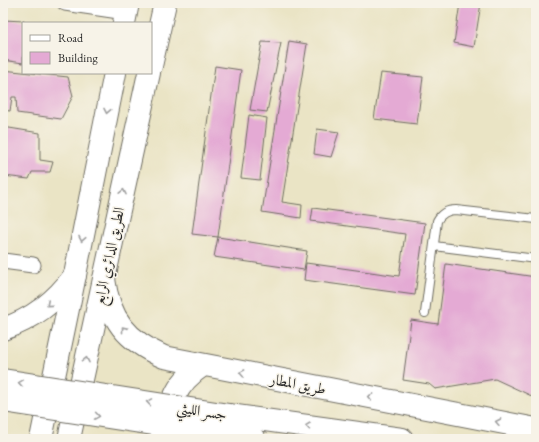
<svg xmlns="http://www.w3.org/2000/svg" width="539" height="442" font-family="'EB Garamond',Amiri,serif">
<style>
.building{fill:#e4aad4}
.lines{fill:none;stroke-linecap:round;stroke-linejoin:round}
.lane-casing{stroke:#6e6c61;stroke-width:10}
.street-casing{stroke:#6e6c61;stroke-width:17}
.primary-casing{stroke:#6e6c61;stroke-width:24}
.highway-casing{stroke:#6e6c61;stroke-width:24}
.lane{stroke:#fff;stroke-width:8}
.street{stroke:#fff;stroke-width:15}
.primary{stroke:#fff;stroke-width:22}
.highway{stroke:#fff;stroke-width:22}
.highway-bridge-casing{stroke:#6e6c61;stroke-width:24;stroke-linecap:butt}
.highway-bridge{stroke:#fff;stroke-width:22}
.oneway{stroke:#a0a0a0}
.labels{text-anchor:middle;stroke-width:3;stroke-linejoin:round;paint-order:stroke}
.street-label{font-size:15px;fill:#2b2b2b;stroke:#f7f3e8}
</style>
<rect width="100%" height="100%" fill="#f7f3e8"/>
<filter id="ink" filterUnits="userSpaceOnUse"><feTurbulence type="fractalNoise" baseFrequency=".025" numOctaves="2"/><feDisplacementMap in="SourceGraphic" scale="8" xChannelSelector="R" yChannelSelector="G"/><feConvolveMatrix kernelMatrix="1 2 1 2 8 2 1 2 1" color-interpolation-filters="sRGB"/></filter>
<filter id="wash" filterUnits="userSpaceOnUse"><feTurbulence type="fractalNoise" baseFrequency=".012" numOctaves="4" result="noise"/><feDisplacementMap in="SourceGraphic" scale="16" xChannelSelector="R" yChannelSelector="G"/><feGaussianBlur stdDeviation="0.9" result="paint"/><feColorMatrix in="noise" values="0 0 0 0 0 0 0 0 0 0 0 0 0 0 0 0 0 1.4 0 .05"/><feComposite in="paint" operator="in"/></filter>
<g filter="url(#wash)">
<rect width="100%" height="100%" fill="#eae4c5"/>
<g id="blocks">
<!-- building -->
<g class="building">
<path d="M460,3H481L474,47L454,43Z"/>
<path d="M3,20L24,21L23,63L3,60Z"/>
<path d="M289,41L307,44L282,202L302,205L301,218L262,212Z"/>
<path d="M262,42L281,43L267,112L250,110Z"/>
<path d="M215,66L241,70L218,237L307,251L304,270L214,257L218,237L192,234Z"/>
<path d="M3,70L68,77L73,96L61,119L17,113L16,97H12L10,111L3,110Z"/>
<path d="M381,73L423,77L417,124L374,119Z"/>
<path d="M249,115L267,118L260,180L241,178Z"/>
<path d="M3,127L40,133V160L53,162L50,172H32L29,179L4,176L5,166H3Z"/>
<path d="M317,129L339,132L331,157L314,154Z"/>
<path d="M313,208L425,223L415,295L304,280L306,263L399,276L405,234L311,221Z"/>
<path d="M446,264L536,277V398L495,379L435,389L429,384L403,380L411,320L438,324Z"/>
</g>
</g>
</g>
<g filter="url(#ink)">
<use href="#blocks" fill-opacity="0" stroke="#6e6c61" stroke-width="1"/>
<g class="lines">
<!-- lane casing -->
<g class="lane-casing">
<g id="lane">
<path d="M434,246L536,259"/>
<path d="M425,313L437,221C441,213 447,210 456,210L536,219"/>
</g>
</g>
<!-- street casing -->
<g class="street-casing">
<g id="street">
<path d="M65,3L126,12"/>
<path d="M3,261L33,265"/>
</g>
</g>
<!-- primary casing -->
<g class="primary-casing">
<g id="primary">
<path d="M124,23L128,3"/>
<path d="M151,66L165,3"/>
<path d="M41,439L75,275L115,73"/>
<path d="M69,439L149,73"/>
</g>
</g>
<!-- highway casing -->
<g class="highway-casing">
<g id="highway">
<path d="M104,279C109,319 127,341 164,357L536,429"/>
<path d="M3,329C34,319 56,301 75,275"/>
<path d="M229,415L402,439"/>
<path d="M225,435L254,439"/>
<path d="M174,439C164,407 176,383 203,365"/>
</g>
</g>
<!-- lane -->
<use href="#lane" class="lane"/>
<!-- street -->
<use href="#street" class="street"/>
<!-- primary -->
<use href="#primary" class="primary"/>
<!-- highway -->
<use href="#highway" class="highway"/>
<!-- highway-bridge casing -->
<g class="highway-bridge-casing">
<g id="highway-bridge">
<path d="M3,380L229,415"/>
<path d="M3,401L225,435"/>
</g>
</g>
<!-- highway-bridge -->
<use href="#highway-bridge" class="highway-bridge"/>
</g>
<!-- one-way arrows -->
<defs><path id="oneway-chevron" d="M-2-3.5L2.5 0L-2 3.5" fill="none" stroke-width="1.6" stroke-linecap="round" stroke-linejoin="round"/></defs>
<g class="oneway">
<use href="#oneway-chevron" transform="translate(107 111) rotate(101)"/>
<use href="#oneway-chevron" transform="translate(123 192) rotate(-78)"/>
<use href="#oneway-chevron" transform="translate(82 239) rotate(101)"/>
<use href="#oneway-chevron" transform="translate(49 304) rotate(140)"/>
<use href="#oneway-chevron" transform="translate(124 329) rotate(-129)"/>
<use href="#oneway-chevron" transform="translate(86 360) rotate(-78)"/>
<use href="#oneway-chevron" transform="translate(242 373) rotate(-169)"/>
<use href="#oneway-chevron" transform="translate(21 383) rotate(-171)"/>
<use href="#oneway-chevron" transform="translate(370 397) rotate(-169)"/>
<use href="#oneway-chevron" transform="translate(149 402) rotate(-171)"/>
<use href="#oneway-chevron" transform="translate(97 416) rotate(9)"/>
<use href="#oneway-chevron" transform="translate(498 422) rotate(-169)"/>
<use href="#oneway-chevron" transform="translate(308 426) rotate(-172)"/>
</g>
</g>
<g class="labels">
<!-- street labels -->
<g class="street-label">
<text transform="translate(109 256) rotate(-78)" y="5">الطريق الدائري الرابع</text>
<text transform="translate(298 384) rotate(11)" y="5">طريق المطار</text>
<text transform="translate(202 411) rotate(9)" y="5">جسر الليثي</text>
</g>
</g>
<!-- margin -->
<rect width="539" height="442" fill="none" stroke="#f7f3e8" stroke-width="16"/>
<!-- legend -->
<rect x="22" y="22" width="130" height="52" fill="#f7f3e8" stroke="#a5a39c"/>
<rect x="30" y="35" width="20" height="6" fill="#ffffff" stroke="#a5a39c"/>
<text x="58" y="42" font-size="12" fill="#2b2b2b">Road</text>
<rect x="30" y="52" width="20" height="12" fill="#e4aad4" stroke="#a5a39c"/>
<text x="58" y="62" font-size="12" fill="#2b2b2b">Building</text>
</svg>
